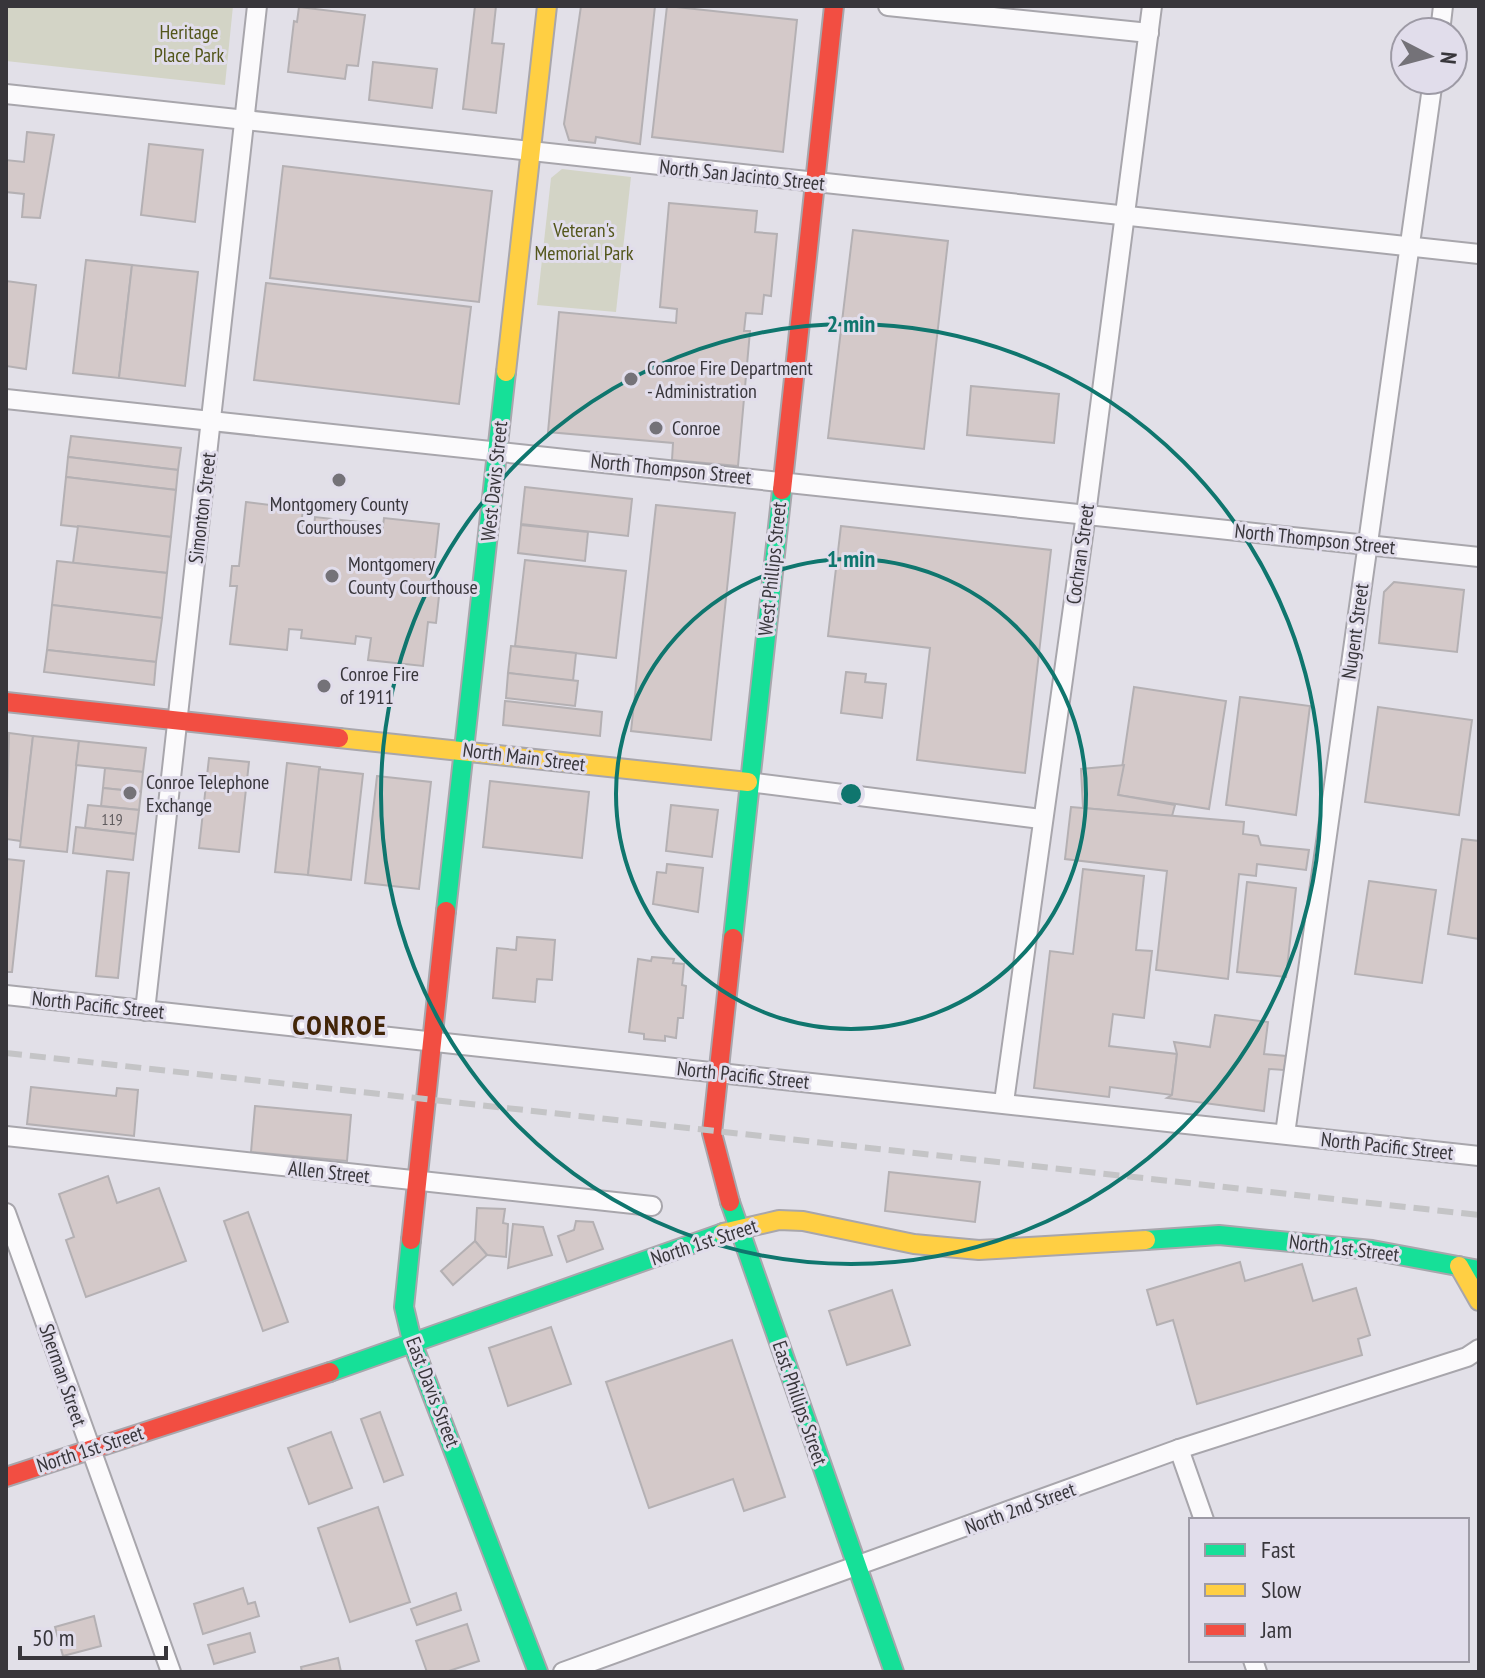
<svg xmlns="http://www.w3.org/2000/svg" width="1485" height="1678" font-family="'PT Sans Narrow',sans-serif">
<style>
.green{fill:#d3d4c6}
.building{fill:#d4c9c9;stroke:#b4b0b3;stroke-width:2}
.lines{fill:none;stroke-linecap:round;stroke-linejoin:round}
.street-casing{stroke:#a8a6ac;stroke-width:22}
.fast-casing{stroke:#a8a6ac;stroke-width:22}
.slow-casing{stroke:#a8a6ac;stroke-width:22}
.jam-casing{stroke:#a8a6ac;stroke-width:22}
.street{stroke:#fbfafc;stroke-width:18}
.fast{stroke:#16e098;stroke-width:18}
.slow{stroke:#ffcf43;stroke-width:18}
.jam{stroke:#f24e42;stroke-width:18}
.rail{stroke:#c4c4c6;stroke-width:6;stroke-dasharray:16 8;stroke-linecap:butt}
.ring{fill:none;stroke:#0f766e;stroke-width:4}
.poi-dot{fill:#747278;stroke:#e1ddeb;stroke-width:3}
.labels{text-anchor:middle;stroke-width:6;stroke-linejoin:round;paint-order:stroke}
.number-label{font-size:16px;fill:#5f5b5e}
.park-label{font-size:20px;fill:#53561b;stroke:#e1ddeb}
.street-label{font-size:20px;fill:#38363b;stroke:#e1ddeb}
.poi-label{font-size:20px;fill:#38363b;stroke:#e1ddeb;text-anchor:start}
.district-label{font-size:28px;font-weight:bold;letter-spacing:2px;fill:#422508;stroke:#e1ddeb}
.centre{fill:#0f766e;stroke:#e1ddeb;stroke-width:4}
.ring-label{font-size:24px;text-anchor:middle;font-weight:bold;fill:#0f766e;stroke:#e1ddeb;stroke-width:6;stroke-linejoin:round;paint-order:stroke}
</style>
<rect width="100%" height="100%" fill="#e2e0e8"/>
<!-- green -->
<g class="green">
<path d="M6,6H233L225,85L6,61Z"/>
<path d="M562,169L631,177L616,312L537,305L551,178Z"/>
</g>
<!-- building -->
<g class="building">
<path d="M475,6H496L492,43L504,44L496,113L463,109Z"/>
<path d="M581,6H655L640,144L596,137L595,143L569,140L564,124Z"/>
<path d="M667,6L797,20L783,152L652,137Z"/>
<path d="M299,7L365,15L358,66L347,65L345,79L288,72L294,21L297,22Z"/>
<path d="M373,62L437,69L432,108L369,100Z"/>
<path d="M27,132L54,135L40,218L22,217L24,194L6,192V160L24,162Z"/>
<path d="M149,144L203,150L195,222L141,215Z"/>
<path d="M283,166L492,191L479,302L270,278Z"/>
<path d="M669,203L757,211L755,232L777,234L771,296L764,295L762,314L746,313L744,331H750L738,466L672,460L673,443L548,432L559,312L676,323L677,309L660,307Z"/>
<path d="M853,230L948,241L924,449L828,438Z"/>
<path d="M86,260L132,265L119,378L73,373Z"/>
<path d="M132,265L198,272L185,386L119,378Z"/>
<path d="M6,281L36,285L26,369L6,366Z"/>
<path d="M266,283L471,307L459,404L254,380Z"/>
<path d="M971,386L1059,394L1054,443L967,435Z"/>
<path d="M71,436L181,448L178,470L68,457Z"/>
<path d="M68,457L178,470L176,490L66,477Z"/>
<path d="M66,477L176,490L171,537L61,525Z"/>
<path d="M525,487L632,499L628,536L521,524Z"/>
<path d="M246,502L303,509L301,526L314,527L315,517L368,523V532L382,533L384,518L439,524L432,586L440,587L436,623L428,622L423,666L368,660L371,638L356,636L355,644L301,638L302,630L289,629L287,650L230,644L237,586H230L232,566H239Z"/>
<path d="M656,505L735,513L711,740L631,731Z"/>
<path d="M521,525L588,532L585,561L518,553Z"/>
<path d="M78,526L171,537L167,573L73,563Z"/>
<path d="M841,526L1051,550L1025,773L917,760L930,648L828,636Z"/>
<path d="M525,560L626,571L616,658L515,646Z"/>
<path d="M57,561L167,573L162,618L52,605Z"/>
<path d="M1394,582L1464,590L1457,652L1379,643L1384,592Z"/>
<path d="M52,605L162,618L156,662L47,650Z"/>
<path d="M511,646L576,653L573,681L508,673Z"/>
<path d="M47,650L156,662L154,685L44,672Z"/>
<path d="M846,672L866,674L865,682L886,684L882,718L841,713Z"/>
<path d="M508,673L578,681L575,706L506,698Z"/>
<path d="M1134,687L1226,701L1209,809L1118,795Z"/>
<path d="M1240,697L1310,706L1296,815L1226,805Z"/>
<path d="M505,701L602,712L600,736L503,725Z"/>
<path d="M1378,707L1472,720L1459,815L1365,802Z"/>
<path d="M9,733L33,736L21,841L6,839Z"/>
<path d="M33,736L79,741L67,852L20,847Z"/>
<path d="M79,741L146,748L143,772L76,765Z"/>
<path d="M209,758L249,762L239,852L199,848Z"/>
<path d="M287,763L320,767L308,875L275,872Z"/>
<path d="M1124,765L1118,795L1175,805L1172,816L1083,808L1081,769Z"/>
<path d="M105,768L143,772L141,792L103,788Z"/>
<path d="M319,769L363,774L351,880L308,875Z"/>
<path d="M377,776L431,782L419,889L365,883Z"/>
<path d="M490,781L589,792L582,858L483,847Z"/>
<path d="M103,788L141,792L139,810L101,806Z"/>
<path d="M88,805L139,810L136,834L85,828Z"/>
<path d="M671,805L718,810L712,857L666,851Z"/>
<path d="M1071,807L1244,822L1243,834L1258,836L1261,845L1309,850L1306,870L1257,864L1256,876L1239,874L1228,979L1156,970L1167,871L1065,859Z"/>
<path d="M76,827L136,834L133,860L73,853Z"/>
<path d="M1462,839L1479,841V939L1448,934Z"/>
<path d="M6,859L24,861L12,972H6Z"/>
<path d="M667,864L703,868L698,912L653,904L657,872L666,873Z"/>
<path d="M1083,869L1144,876L1136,950L1152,951L1144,1018L1113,1014L1109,1046L1177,1054L1172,1095L1110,1087L1109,1097L1034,1088L1050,951L1073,954Z"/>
<path d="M107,871L129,873L118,978L96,976Z"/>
<path d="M1369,881L1436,890L1422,983L1355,974Z"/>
<path d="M1247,882L1296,888L1286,977L1237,972Z"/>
<path d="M517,937L555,940L552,980L537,979L535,1002L493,998L497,948L516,950Z"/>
<path d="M652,957L674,959L673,963L684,964L682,985L686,986L683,1018H678L676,1038L665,1036V1041L644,1039V1034L629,1032L638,959L651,961Z"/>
<path d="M1215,1015L1268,1022L1264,1054L1286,1056L1284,1070L1269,1069L1264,1111L1167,1098L1172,1095L1177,1054L1174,1042L1210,1047Z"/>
<path d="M31,1087L116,1096L117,1088L138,1090L134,1136L27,1124Z"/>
<path d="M255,1106L351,1115L347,1161L251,1152Z"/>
<path d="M889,1172L980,1182L975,1222L885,1211Z"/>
<path d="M108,1176L117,1203L159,1188L186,1261L86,1297L66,1240L74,1237L59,1194Z"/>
<path d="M477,1208L505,1209L503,1223L508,1224L506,1257L487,1255L475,1241Z"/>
<path d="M248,1212L288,1322L263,1331L224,1221Z"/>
<path d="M576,1221L593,1222L603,1249L567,1262L558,1236L574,1230Z"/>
<path d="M513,1224L543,1227L552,1255L508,1268Z"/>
<path d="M475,1241L487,1255L453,1285L441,1271Z"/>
<path d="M1240,1262L1245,1281L1302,1264L1313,1301L1356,1288L1370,1335L1358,1339L1362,1355L1197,1404L1173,1320L1157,1325L1147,1290Z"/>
<path d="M892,1290L910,1345L847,1365L829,1311Z"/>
<path d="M551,1327L571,1384L508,1406L489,1348Z"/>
<path d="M732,1340L785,1497L744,1511L733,1479L649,1508L606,1382Z"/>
<path d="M380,1412L403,1475L384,1482L361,1419Z"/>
<path d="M331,1432L352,1488L309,1504L288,1448Z"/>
<path d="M378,1507L410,1602L350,1622L318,1528Z"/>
<path d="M243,1588L248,1604L255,1602L259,1616L203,1634L194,1604Z"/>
<path d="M456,1593L461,1610L417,1625L411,1609Z"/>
<path d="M94,1616L101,1646L63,1656L55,1627Z"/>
<path d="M467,1624L479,1661L446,1672H427L416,1641Z"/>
<path d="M250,1633L255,1652L214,1664L208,1645Z"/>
<path d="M338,1658L341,1672H302L301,1667Z"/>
</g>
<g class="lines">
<!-- street casing -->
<g class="street-casing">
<g id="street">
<path d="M888,6L1149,33"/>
<path d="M1440,32L1443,6"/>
<path d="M6,94L1479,254"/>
<path d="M6,399L1479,557"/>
<path d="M748,782L1041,819"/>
<path d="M6,995L1479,1156"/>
<path d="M145,1011L257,6"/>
<path d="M1004,1102L1086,514L1152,6"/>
<path d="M1285,1134L1433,80"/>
<path d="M6,1136L652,1206"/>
<path d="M6,1213L171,1672"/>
<path d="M1179,1449L1204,1520"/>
<path d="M1253,1660L1257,1672"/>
<path d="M563,1672L1179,1449L1467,1357L1479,1349"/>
</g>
</g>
<!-- fast casing -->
<g class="fast-casing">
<g id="fast">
<path d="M446,911L506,372"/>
<path d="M733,938L782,490"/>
<path d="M730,1202L894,1672"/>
<path d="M411,1240L404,1307L413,1345L538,1672"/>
<path d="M1146,1240L1219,1235L1372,1250L1479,1270"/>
<path d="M330,1372L723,1233"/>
</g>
</g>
<!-- slow casing -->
<g class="slow-casing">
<g id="slow">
<path d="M506,372L547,6"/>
<path d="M339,738L748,782"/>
<path d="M723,1233L779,1220L803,1221L914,1244L979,1250L1146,1240"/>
<path d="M1459,1266L1479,1301"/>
</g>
</g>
<!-- jam casing -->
<g class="jam-casing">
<g id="jam">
<path d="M782,490L834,6"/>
<path d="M6,702L339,738"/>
<path d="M730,1202L712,1133L733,938"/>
<path d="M411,1240L446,911"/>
<path d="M6,1477L330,1372"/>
</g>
</g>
<!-- street -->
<use href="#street" class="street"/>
<!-- fast -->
<use href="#fast" class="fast"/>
<!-- slow -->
<use href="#slow" class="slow"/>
<!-- jam -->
<use href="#jam" class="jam"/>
<!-- rail -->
<path class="rail" d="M6,1053L1479,1215"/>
</g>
<!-- distance rings -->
<g class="ring">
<circle cx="851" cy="794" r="235"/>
<circle cx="851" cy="794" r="470"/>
</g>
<!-- markers -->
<g class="poi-dot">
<circle cx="631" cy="379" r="8"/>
<circle cx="656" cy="428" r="8"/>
<circle cx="339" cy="480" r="8"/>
<circle cx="332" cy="576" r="8"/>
<circle cx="324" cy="686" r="8"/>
<circle cx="130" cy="793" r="8"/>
</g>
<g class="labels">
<!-- number labels -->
<g class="number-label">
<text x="112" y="825">119</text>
</g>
<!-- park labels -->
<g class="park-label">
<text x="189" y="39">Heritage<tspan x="189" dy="23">Place Park</tspan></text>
<text x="584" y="237">Veteran's<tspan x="584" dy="23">Memorial Park</tspan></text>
</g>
<!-- street labels -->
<g class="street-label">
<text transform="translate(742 175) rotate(6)" y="7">North San Jacinto Street</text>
<text transform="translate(671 469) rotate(6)" y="7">North Thompson Street</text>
<text transform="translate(494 481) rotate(-84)" y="7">West Davis Street</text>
<text transform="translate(202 508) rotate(-83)" y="7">Simonton Street</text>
<text transform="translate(1315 539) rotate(6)" y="7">North Thompson Street</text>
<text transform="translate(1080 554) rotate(-82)" y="7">Cochran Street</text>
<text transform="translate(772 569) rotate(-84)" y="7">West Phillips Street</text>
<text transform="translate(1355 631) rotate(-82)" y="7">Nugent Street</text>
<text transform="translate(524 757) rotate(7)" y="7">North Main Street</text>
<text transform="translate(98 1005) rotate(6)" y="7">North Pacific Street</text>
<text transform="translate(743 1075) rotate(6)" y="7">North Pacific Street</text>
<text transform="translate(1387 1146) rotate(6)" y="7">North Pacific Street</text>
<text transform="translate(329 1172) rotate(6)" y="7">Allen Street</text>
<text transform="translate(704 1242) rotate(-18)" y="7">North 1st Street</text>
<text transform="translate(1344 1248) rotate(7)" y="7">North 1st Street</text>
<text transform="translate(63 1375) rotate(71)" y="7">Sherman Street</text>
<text transform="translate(433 1392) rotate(69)" y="7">East Davis Street</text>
<text transform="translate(800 1403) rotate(71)" y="7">East Phillips Street</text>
<text transform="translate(90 1449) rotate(-18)" y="7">North 1st Street</text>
<text transform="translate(1020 1508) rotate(-20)" y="7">North 2nd Street</text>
</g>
<!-- poi labels -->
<g class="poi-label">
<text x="647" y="375">Conroe Fire Department<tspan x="647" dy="23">- Administration</tspan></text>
<text x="672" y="435">Conroe</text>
<text x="339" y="511" text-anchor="middle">Montgomery County<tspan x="339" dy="23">Courthouses</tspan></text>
<text x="348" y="571">Montgomery<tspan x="348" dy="23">County Courthouse</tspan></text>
<text x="340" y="681">Conroe Fire<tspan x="340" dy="23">of 1911</tspan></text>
<text x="146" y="789">Conroe Telephone<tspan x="146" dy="23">Exchange</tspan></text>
</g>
<!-- district labels -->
<g class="district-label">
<text x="340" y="1035">CONROE</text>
</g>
</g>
<circle cx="851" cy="794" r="12" class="centre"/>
<g class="ring-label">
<text x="851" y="332">2 min</text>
<text x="851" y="567">1 min</text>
</g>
<!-- border -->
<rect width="1485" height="1678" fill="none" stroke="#38363b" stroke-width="16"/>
<!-- legend -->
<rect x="1189" y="1518" width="280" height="144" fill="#e1ddeb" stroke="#9d9aa5" stroke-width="2"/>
<rect x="1205" y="1544" width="40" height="12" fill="#16e098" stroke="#9d9aa5" stroke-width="2"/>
<text x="1261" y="1558" font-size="24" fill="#38363b">Fast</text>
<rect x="1205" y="1584" width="40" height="12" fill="#ffcf43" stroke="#9d9aa5" stroke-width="2"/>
<text x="1261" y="1598" font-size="24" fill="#38363b">Slow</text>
<rect x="1205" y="1624" width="40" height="12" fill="#f24e42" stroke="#9d9aa5" stroke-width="2"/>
<text x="1261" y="1638" font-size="24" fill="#38363b">Jam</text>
<!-- north arrow -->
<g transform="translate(1429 56) rotate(96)"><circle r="38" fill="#e1ddeb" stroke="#9d9aa5" stroke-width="2"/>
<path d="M0-6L14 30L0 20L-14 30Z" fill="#747278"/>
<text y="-12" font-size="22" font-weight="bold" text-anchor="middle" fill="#38363b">N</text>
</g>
<!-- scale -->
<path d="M20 1646v12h146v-12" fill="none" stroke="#38363b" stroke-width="4"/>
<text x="32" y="1646" font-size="24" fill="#38363b" stroke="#e1ddeb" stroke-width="6" paint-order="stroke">50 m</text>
</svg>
